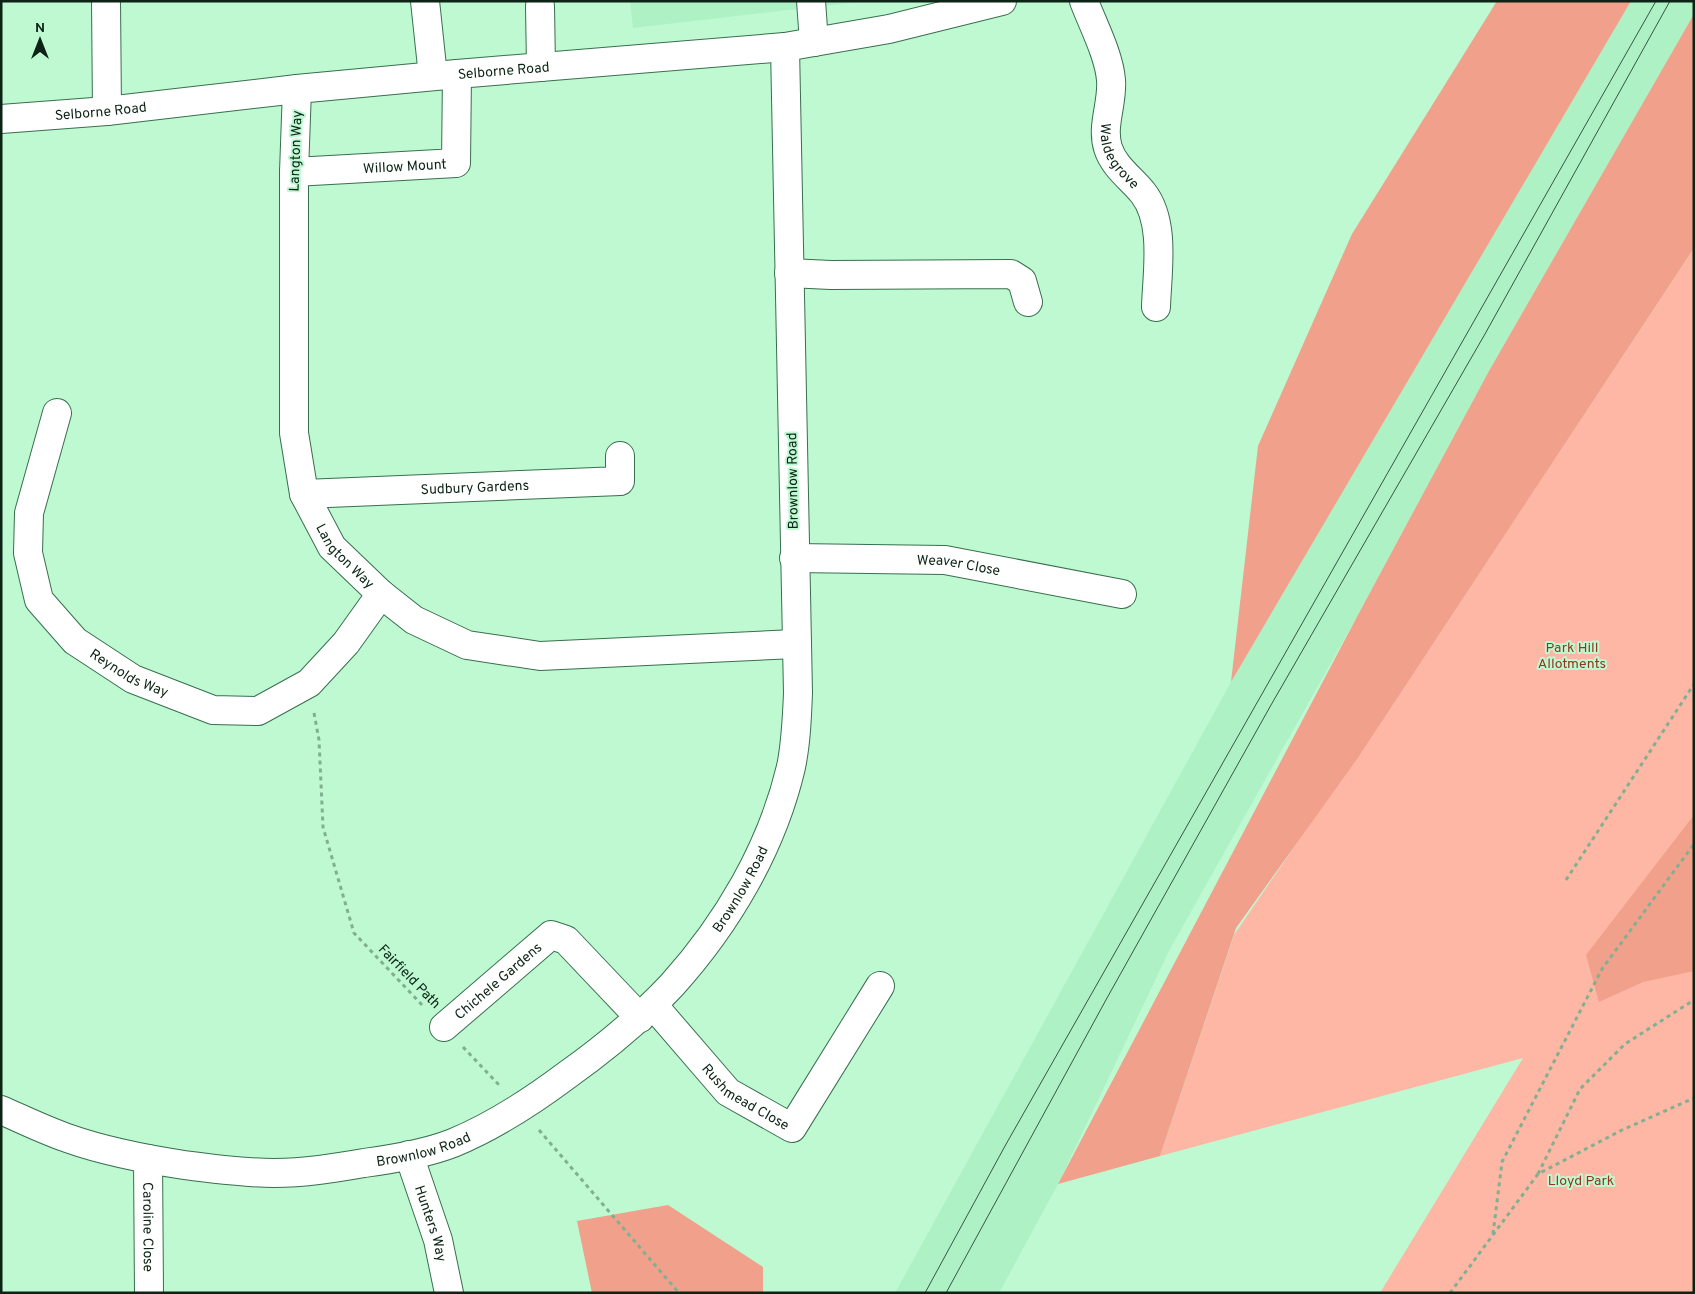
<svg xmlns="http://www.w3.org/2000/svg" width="1695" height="1294" font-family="Overpass,sans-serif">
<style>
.built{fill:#aef1c5}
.green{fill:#fdb7a4}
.forest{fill:#f0a08b}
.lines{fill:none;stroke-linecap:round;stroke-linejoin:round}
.minor-casing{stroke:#386f4e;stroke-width:30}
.path{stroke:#81b091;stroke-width:3;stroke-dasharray:4 4;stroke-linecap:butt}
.minor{stroke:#fff;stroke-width:28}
.tram{stroke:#375642;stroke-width:1}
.labels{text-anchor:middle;stroke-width:4;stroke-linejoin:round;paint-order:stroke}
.street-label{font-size:14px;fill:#0c2315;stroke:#bef9d2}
.park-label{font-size:14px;fill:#91351d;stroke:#bef9d2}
</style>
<rect width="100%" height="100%" fill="#bef9d2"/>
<!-- built -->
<g class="built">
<path d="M630,1H866L633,28Z"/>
<path d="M1631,1H1694V14L1489,371L1359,613L1170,949L1058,1184L999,1293H895L1231,682Z"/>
</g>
<!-- green -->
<path class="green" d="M1694,248V1293H1380L1523,1058L1160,1156L1234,935L1430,648Z"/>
<!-- forest -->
<g class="forest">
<path d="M1497,1H1631L1231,682L1258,446L1352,234Z"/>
<path d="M1694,14V248L1357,759L1236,928L1160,1156L1058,1184L1359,613L1489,371Z"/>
<path d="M1694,815V971L1643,982L1599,1002L1586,955Z"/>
<path d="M668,1205L763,1267V1293H592L577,1221Z"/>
</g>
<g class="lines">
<!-- minor casing -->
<g class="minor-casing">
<g id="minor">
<path d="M106,1L107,111"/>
<path d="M425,1L433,76"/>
<path d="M811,1L814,42"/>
<path id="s1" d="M1084,1C1093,25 1109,55 1111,80C1113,103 1101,126 1108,148C1114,167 1131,178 1143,193C1166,222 1157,273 1156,307"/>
<path d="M540,6L541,67"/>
<path id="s2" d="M297,89L294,172V433L304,494L332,547L381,594L414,620L467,645L540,656L795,644"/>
<path id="s3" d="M1,119L107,111L297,89L457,74L785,47L889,29L1002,1"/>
<path id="s4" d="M294,172L456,163L457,74"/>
<path d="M789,273L831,275L1011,274L1022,281L1028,302"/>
<path id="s5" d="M57,413L29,513L28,553L39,600L75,641L133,679L213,710L258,711L309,683L346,643L381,594"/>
<path id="s6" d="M304,494L620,481V456"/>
<path id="s7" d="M794,558L945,560L1122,594"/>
<path id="s8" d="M653,1005L728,1092L792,1128L880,986"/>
<path id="s9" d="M444,1027L551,935L566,940L640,1018"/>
<path id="s10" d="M1,1110C24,1120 46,1131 70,1139C107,1152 145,1159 184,1165C214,1169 244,1173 274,1173C305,1173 335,1168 364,1163C394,1159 425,1154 453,1143C494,1126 531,1102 567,1075C605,1048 640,1019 672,985C727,924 772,848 791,767C796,743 797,718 798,693L785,47"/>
<path id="s11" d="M409,1155L438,1240L449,1293"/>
<path id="s12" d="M148,1159L149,1293"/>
</g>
</g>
<!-- path -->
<g class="path">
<path d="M314,713L319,740L323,827L354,933L424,1007"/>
<path d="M1566,880L1694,684"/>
<path d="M463,1047L500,1086"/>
<path d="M539,1130L679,1293"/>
<path d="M1538,1174L1580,1089L1625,1044L1694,1000"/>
<path d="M1493,1234L1502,1162L1602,969L1694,844"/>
<path d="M1450,1293L1538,1174L1622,1130L1694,1098"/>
</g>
<!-- minor -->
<use href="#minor" class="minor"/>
<!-- tram -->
<g class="tram">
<path d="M925,1293L1005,1146L1656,1"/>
<path d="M946,1293L1107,998L1271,705L1485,334L1670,1"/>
</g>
</g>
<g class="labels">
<!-- street labels -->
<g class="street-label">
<text dy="5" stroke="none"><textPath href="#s3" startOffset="505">Selborne Road</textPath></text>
<text dy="5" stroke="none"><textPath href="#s3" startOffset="100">Selborne Road</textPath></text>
<text transform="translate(295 151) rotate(-88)" y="5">Langton Way</text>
<text dy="5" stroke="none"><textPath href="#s1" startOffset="164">Waldegrove</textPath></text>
<text dy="5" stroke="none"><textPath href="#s4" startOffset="111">Willow Mount</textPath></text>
<text transform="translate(792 481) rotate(-91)" y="5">Brownlow Road</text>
<text dy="5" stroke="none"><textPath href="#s6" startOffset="171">Sudbury Gardens</textPath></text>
<text dy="5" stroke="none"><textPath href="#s2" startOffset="481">Langton Way</textPath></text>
<text dy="5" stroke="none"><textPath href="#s7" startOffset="165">Weaver Close</textPath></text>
<text dy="5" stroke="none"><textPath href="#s5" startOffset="310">Reynolds Way</textPath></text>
<text dy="5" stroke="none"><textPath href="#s10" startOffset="854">Brownlow Road</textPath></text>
<text transform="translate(410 976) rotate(46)" y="5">Fairfield Path</text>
<text dy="5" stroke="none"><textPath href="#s9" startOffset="71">Chichele Gardens</textPath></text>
<text dy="5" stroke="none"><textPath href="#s8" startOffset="132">Rushmead Close</textPath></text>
<text dy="5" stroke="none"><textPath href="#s10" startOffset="434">Brownlow Road</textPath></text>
<text dy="5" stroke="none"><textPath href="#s11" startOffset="72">Hunters Way</textPath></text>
<text dy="5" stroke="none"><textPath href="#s12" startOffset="68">Caroline Close</textPath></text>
</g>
<!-- park labels -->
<g class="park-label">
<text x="1572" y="652">Park Hill<tspan x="1572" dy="16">Allotments</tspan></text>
<text x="1581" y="1185">Lloyd Park</text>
</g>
</g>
<!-- border -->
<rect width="1695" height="1294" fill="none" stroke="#0c2315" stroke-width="5"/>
<!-- north arrow -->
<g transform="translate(40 40)" stroke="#bef9d2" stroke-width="4" paint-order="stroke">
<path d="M0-4L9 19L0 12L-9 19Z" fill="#0c2315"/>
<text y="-8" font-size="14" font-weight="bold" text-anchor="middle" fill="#0c2315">N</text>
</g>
</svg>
